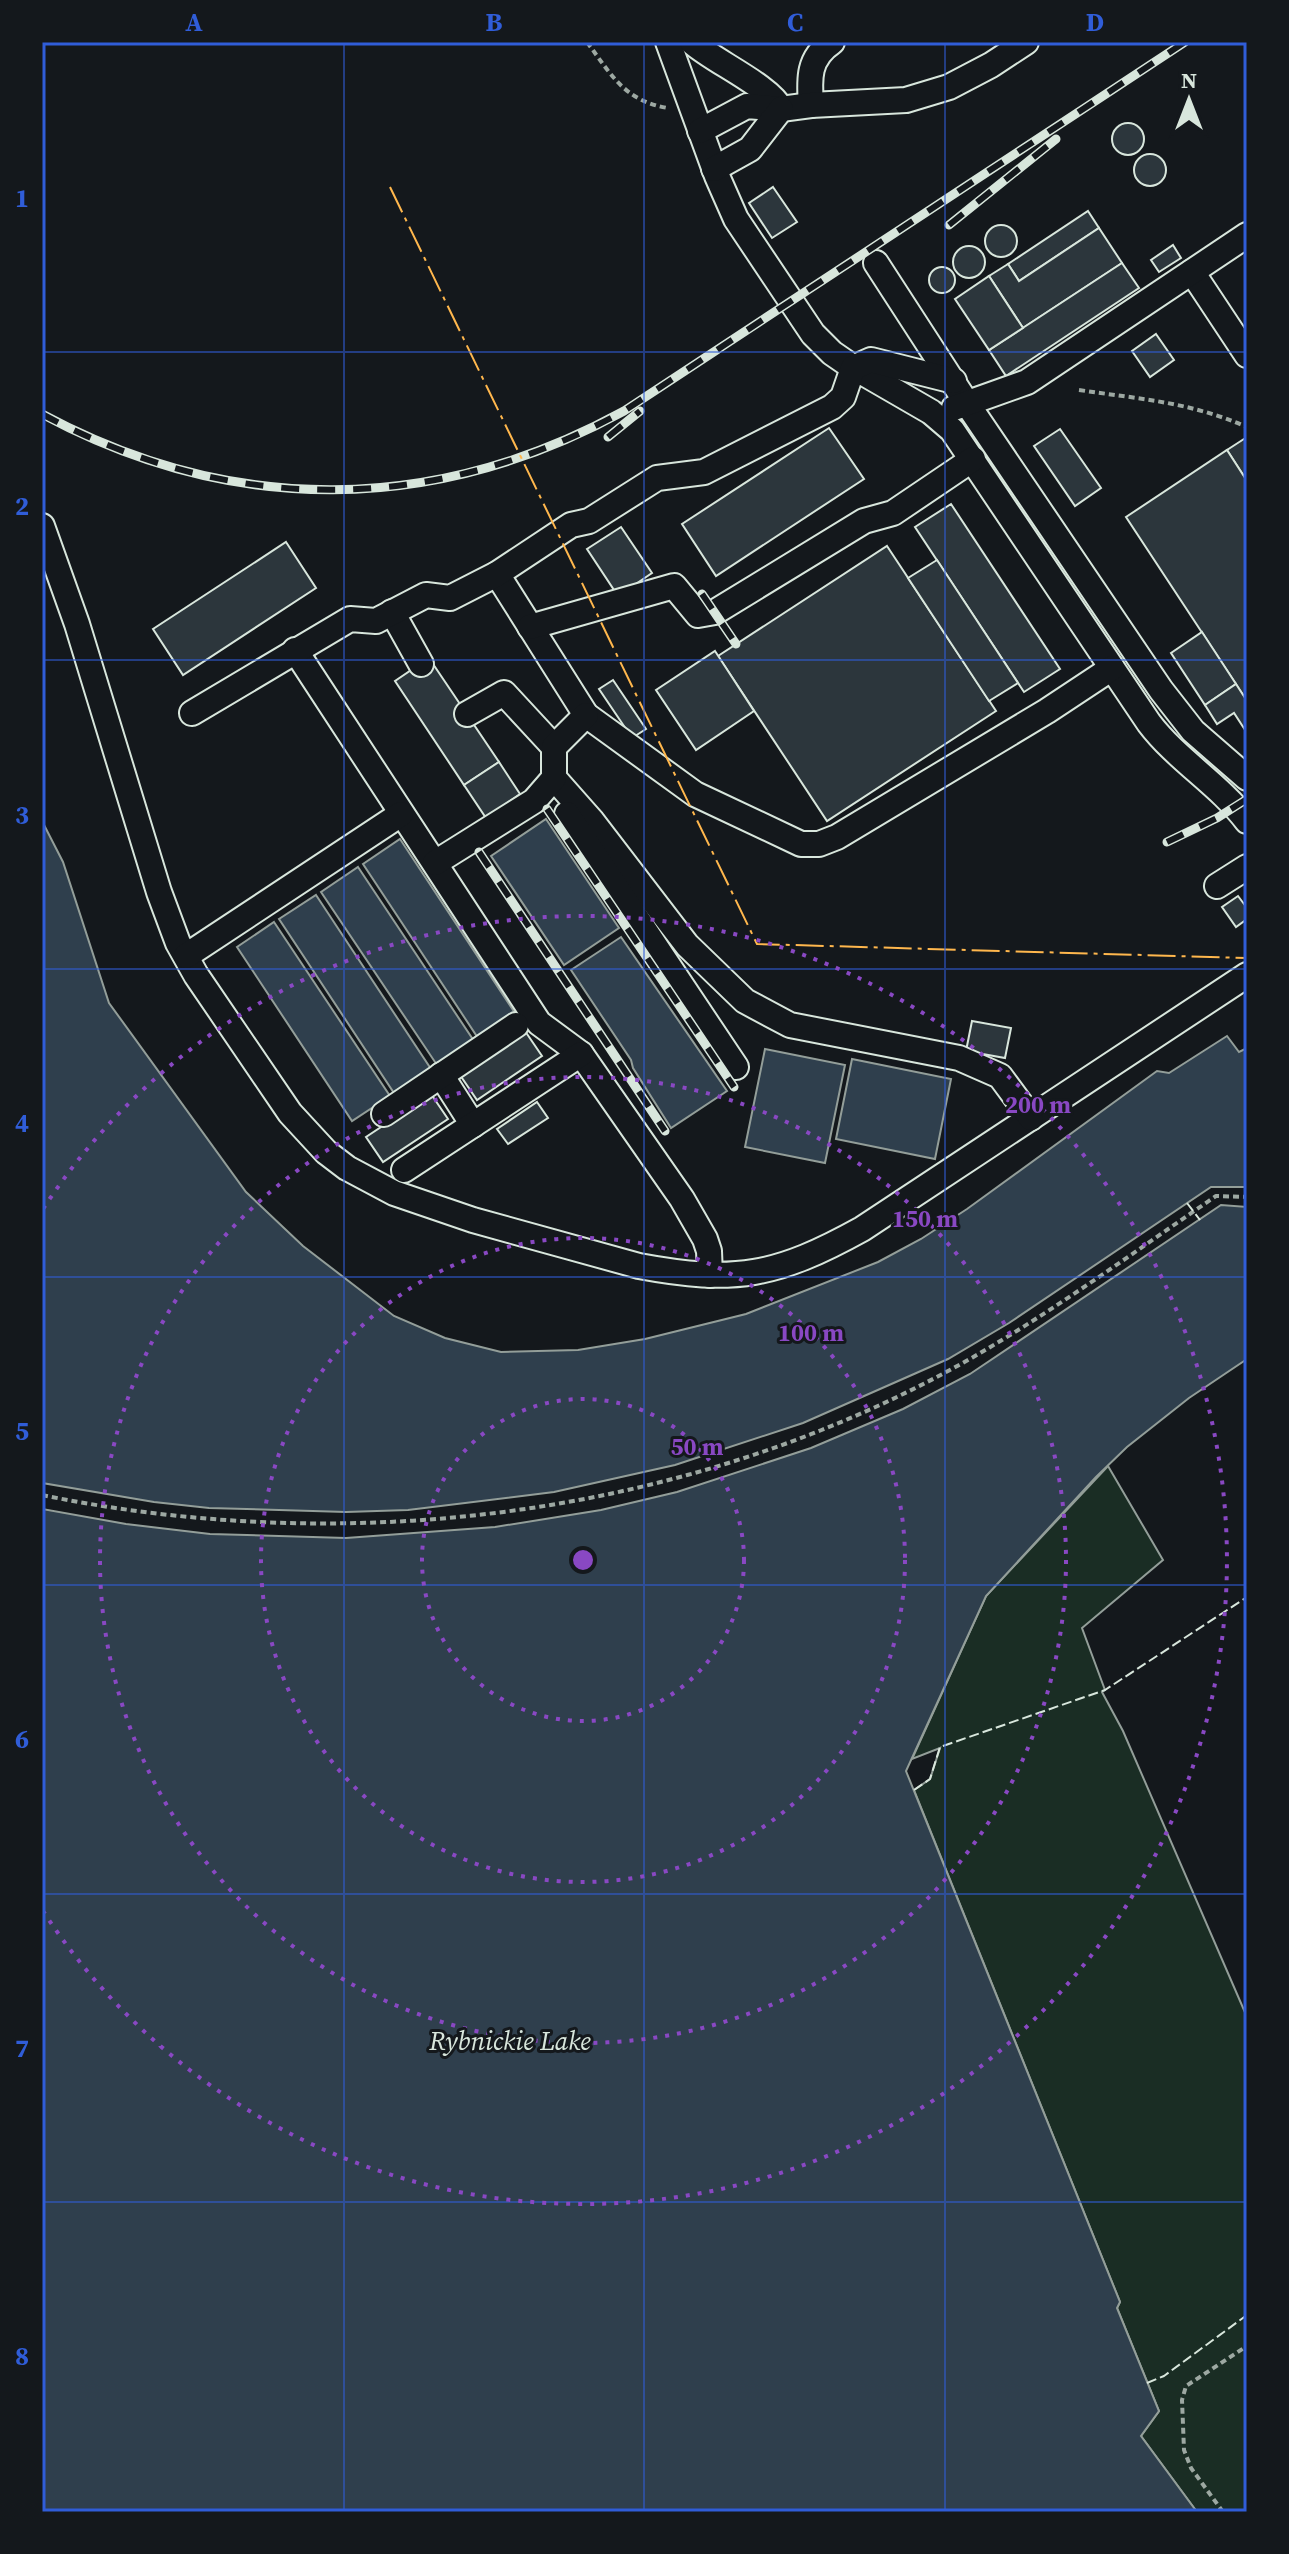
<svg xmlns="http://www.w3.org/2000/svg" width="1289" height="2554" font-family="'Source Serif 4',serif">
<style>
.green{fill:#1a2d24;stroke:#939e99;stroke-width:2}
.water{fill:#2f3f4d;stroke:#939e99;stroke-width:2}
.pier{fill:#14181c;stroke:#939e99;stroke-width:2}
.building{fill:#2c363c;stroke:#d8e6dc;stroke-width:2}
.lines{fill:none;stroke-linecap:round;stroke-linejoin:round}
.minor-casing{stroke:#d8e6dc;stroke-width:28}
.path{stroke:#9da8a2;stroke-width:4;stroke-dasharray:6 4;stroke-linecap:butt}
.minor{stroke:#14181c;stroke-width:24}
.rail-casing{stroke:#d8e6dc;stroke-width:9}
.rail{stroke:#14181c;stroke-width:6;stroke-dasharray:18;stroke-linecap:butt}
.fence{stroke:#d8e6dc;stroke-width:2;stroke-dasharray:10 4;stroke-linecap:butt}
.power{stroke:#ffb74d;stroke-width:2;stroke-dasharray:28 6 4 6;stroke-linecap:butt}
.grid{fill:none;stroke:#305dd8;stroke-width:2;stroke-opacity:0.55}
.ring{fill:none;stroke:#8948c3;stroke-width:4;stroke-dasharray:4 8}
.labels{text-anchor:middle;stroke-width:6;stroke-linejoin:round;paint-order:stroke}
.water-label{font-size:26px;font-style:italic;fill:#d8e6dc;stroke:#14181c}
.centre{fill:#8948c3;stroke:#14181c;stroke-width:4}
.ring-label{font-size:24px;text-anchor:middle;font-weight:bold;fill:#8948c3;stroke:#14181c;stroke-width:6;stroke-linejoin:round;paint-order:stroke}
.neatline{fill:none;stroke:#305dd8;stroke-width:3}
.grid-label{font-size:26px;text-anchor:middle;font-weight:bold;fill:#305dd8}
</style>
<rect width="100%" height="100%" fill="#14181c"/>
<!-- green -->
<path class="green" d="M1108,1466L1163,1560L1082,1628L1105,1690L1102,1692L1123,1731L1247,2017V2512H1197L1141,2436L1159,2411L1117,2308L1120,2302L914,1790L930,1779L940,1748L912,1759L986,1596Z"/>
<!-- water -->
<g class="water">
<path d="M546,819L619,928L564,965L491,856Z"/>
<path d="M42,821L63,862L109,1003L246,1192L303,1246L394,1316L445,1338L501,1352L578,1350L645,1339L746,1314L878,1262L921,1239L967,1209L1157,1071L1169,1073L1227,1036L1239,1052L1245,1049L1247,1052V1359L1189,1398L1127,1447L1096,1477L986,1596L906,1771L1120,2302L1117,2308L1159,2411L1141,2436L1197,2512H42Z"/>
<path d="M400,839L515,1013L478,1038L363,864Z"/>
<path d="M358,867L474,1041L437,1065L321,892Z"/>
<path d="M316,895L431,1069L394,1093L279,919Z"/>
<path d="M274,922L390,1096L352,1121L237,947Z"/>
<path d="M621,937L727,1091L671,1128L633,1068L631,1060L571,970Z"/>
<path d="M765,1049L845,1065L825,1163L745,1147Z"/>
<path d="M852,1059L951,1079L935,1159L836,1139Z"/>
</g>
<!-- pier -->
<path class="pier" d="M1211,1187H1247V1207L1221,1205L970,1374L903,1409L811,1448L677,1492L601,1510L495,1527L346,1538L210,1534L126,1524L42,1509V1483L154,1502L209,1508L346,1512L408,1510L554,1492L675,1465L803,1423L948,1359L1009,1323Z"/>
<!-- building -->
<g class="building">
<circle cx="1128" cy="139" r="16"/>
<circle cx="1150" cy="170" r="16"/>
<path d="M773,187L797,222L772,238L749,203Z"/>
<path d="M1088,211L1099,228L1019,281L1008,264Z"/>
<circle cx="1001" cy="241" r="16"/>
<path d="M1099,228L1122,263L1023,328L989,276L1008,264L1019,281Z"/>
<path d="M1173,245L1181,258L1159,272L1151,260Z"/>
<circle cx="969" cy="262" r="16"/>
<path d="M1122,263L1139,288L1006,376L989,350Z"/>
<circle cx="942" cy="280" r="13"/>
<path d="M989,276L1023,328L989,350L955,299Z"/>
<path d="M1156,334L1174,360L1150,377L1132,351Z"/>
<path d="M829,428L864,479L716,576L682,524Z"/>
<path d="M1060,429L1101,488L1075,506L1034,446Z"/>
<path d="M1247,437V481L1227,450Z"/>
<path d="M1227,450L1247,481V701L1126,517Z"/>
<path d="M951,504L1060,669L1024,692L915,527Z"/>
<path d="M621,527L652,573L618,596L587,549Z"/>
<path d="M286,542L316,588L183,675L153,629Z"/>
<path d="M887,546L996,711L827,821L718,656Z"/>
<path d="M937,560L1018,683L989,701L908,578Z"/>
<path d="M1202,632L1236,684L1205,705L1171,653Z"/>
<path d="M715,651L754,711L696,750L656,690Z"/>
<path d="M429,658L499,762L464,785L395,681Z"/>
<path d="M613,680L646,729L632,738L599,689Z"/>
<path d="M1236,684L1247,701V733L1234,713L1217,724L1205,705Z"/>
<path d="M499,762L520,794L486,818L464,785Z"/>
<path d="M1238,896L1247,908V919L1236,927L1222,907Z"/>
<path d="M972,1021L1011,1028L1005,1058L966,1051Z"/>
<path d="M525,1031L542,1056L477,1100L460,1075Z"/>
<path d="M431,1094L448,1119L383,1162L366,1137Z"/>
<path d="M537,1102L548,1118L508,1144L497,1129Z"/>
</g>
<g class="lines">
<!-- minor casing -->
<g class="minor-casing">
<g id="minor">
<path d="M668,42L717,176L736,219L813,334L832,353L848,364L931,412L952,430L1149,723C1177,760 1219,784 1247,821"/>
<path d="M692,42C713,61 770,86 781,109"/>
<path d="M811,105C809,79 808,58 832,42"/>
<path d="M700,131L747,106L781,109L811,105L906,100L949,87L991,65L1026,42"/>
<path d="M714,169L750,149L781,109"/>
<path d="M876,263L966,402L1161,690L1193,731L1247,778"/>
<path d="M1192,272L1247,355"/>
<path d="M954,408L1027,382L1247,235"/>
<path d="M42,526L77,624L159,892L178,943L196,975L290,1113L326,1152L347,1168L394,1193L473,1220L639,1266C735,1284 777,1276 862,1229L1247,975"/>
<path d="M497,574L586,715L695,794L801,844H819L837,837L1047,711L1112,668"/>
<path d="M392,612L421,664"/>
<path d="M530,627L674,586L698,615L715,612L864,521L893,513L973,459"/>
<path d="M295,650L539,1023L581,1054L682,1199L705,1239L709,1251L710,1275"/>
<path d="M192,713L350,619L376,621L426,595L450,598L497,574L571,525L589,521L657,478L704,472L832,407L843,397L853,368L871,360L954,381"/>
<path d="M467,714L504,693L554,747"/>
<path d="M554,778L592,821L687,945L745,1001L790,1025L959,1058L1000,1076L1031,1118"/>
<path d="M567,814L736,1067"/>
<path d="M435,863L534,801L554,778V747L586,715"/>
<path d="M1217,886L1247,867"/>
<path d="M186,956L401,814"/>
<path d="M441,1075L473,1125"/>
<path d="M384,1114L516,1025"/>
<path d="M404,1170L581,1054"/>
</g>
</g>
<!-- path -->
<g class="path">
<path d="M587,42C612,76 625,101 668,108"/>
<path d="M1079,390C1140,399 1190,402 1247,427"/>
<path d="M42,1495C355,1559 696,1516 975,1356C1058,1308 1137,1250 1216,1196L1247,1197"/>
<path d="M1223,2512L1191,2468L1184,2450L1182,2400L1186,2386L1247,2346"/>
</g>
<!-- minor -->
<use href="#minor" class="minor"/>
<!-- rail casing -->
<g class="rail-casing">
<g id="rail">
<path d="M949,225L1056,139"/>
<path d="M42,414C232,516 434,515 624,411L1185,42"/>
<path d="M608,437L640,411"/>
<path d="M702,594L736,644"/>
<path d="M547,809L734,1087"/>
<path d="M1167,842L1217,818L1247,799"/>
<path d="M479,852L665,1131"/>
</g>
</g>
<!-- rail -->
<use href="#rail" class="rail"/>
<!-- fence -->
<g class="fence">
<path d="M1187,1203L1200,1220"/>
<path d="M914,1790L930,1779L940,1747L1105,1690L1247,1597"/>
<path d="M1147,2383L1164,2376L1247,2315"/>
</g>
<!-- power -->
<path class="power" d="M390,187L757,944L1247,958"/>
</g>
<!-- grid -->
<path class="grid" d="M344,42V2512M644,42V2512M945,42V2512M42,352H1247M42,660H1247M42,969H1247M42,1277H1247M42,1585H1247M42,1894H1247M42,2202H1247"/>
<!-- distance rings -->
<g class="ring">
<circle cx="583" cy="1560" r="161"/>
<circle cx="583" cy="1560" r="322"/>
<circle cx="583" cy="1560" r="483"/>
<path d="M43 1209A644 644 0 1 1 43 1911"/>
</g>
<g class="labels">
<!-- water labels -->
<g class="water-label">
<text x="510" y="2050">Rybnickie Lake</text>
</g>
</g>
<circle cx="583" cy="1560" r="12" class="centre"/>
<g class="ring-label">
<text x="1038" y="1113">200 m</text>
<text x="925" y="1227">150 m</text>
<text x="811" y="1341">100 m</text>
<text x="697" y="1455">50 m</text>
</g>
<!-- border -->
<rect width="1289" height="2554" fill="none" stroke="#14181c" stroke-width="88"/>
<!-- north arrow -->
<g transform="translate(1189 100)" stroke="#14181c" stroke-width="6" paint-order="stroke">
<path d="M0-6L14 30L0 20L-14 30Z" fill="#d8e6dc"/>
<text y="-12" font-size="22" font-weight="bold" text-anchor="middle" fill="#d8e6dc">N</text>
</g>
<rect x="44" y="44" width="1201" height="2466" class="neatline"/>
<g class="grid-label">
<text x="194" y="31">A</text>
<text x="494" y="31">B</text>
<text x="795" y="31">C</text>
<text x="1095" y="31">D</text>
<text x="22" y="207">1</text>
<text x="22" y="515">2</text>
<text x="22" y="824">3</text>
<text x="22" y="1132">4</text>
<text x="22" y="1440">5</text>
<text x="22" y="1748">6</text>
<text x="22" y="2057">7</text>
<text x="22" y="2365">8</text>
</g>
</svg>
